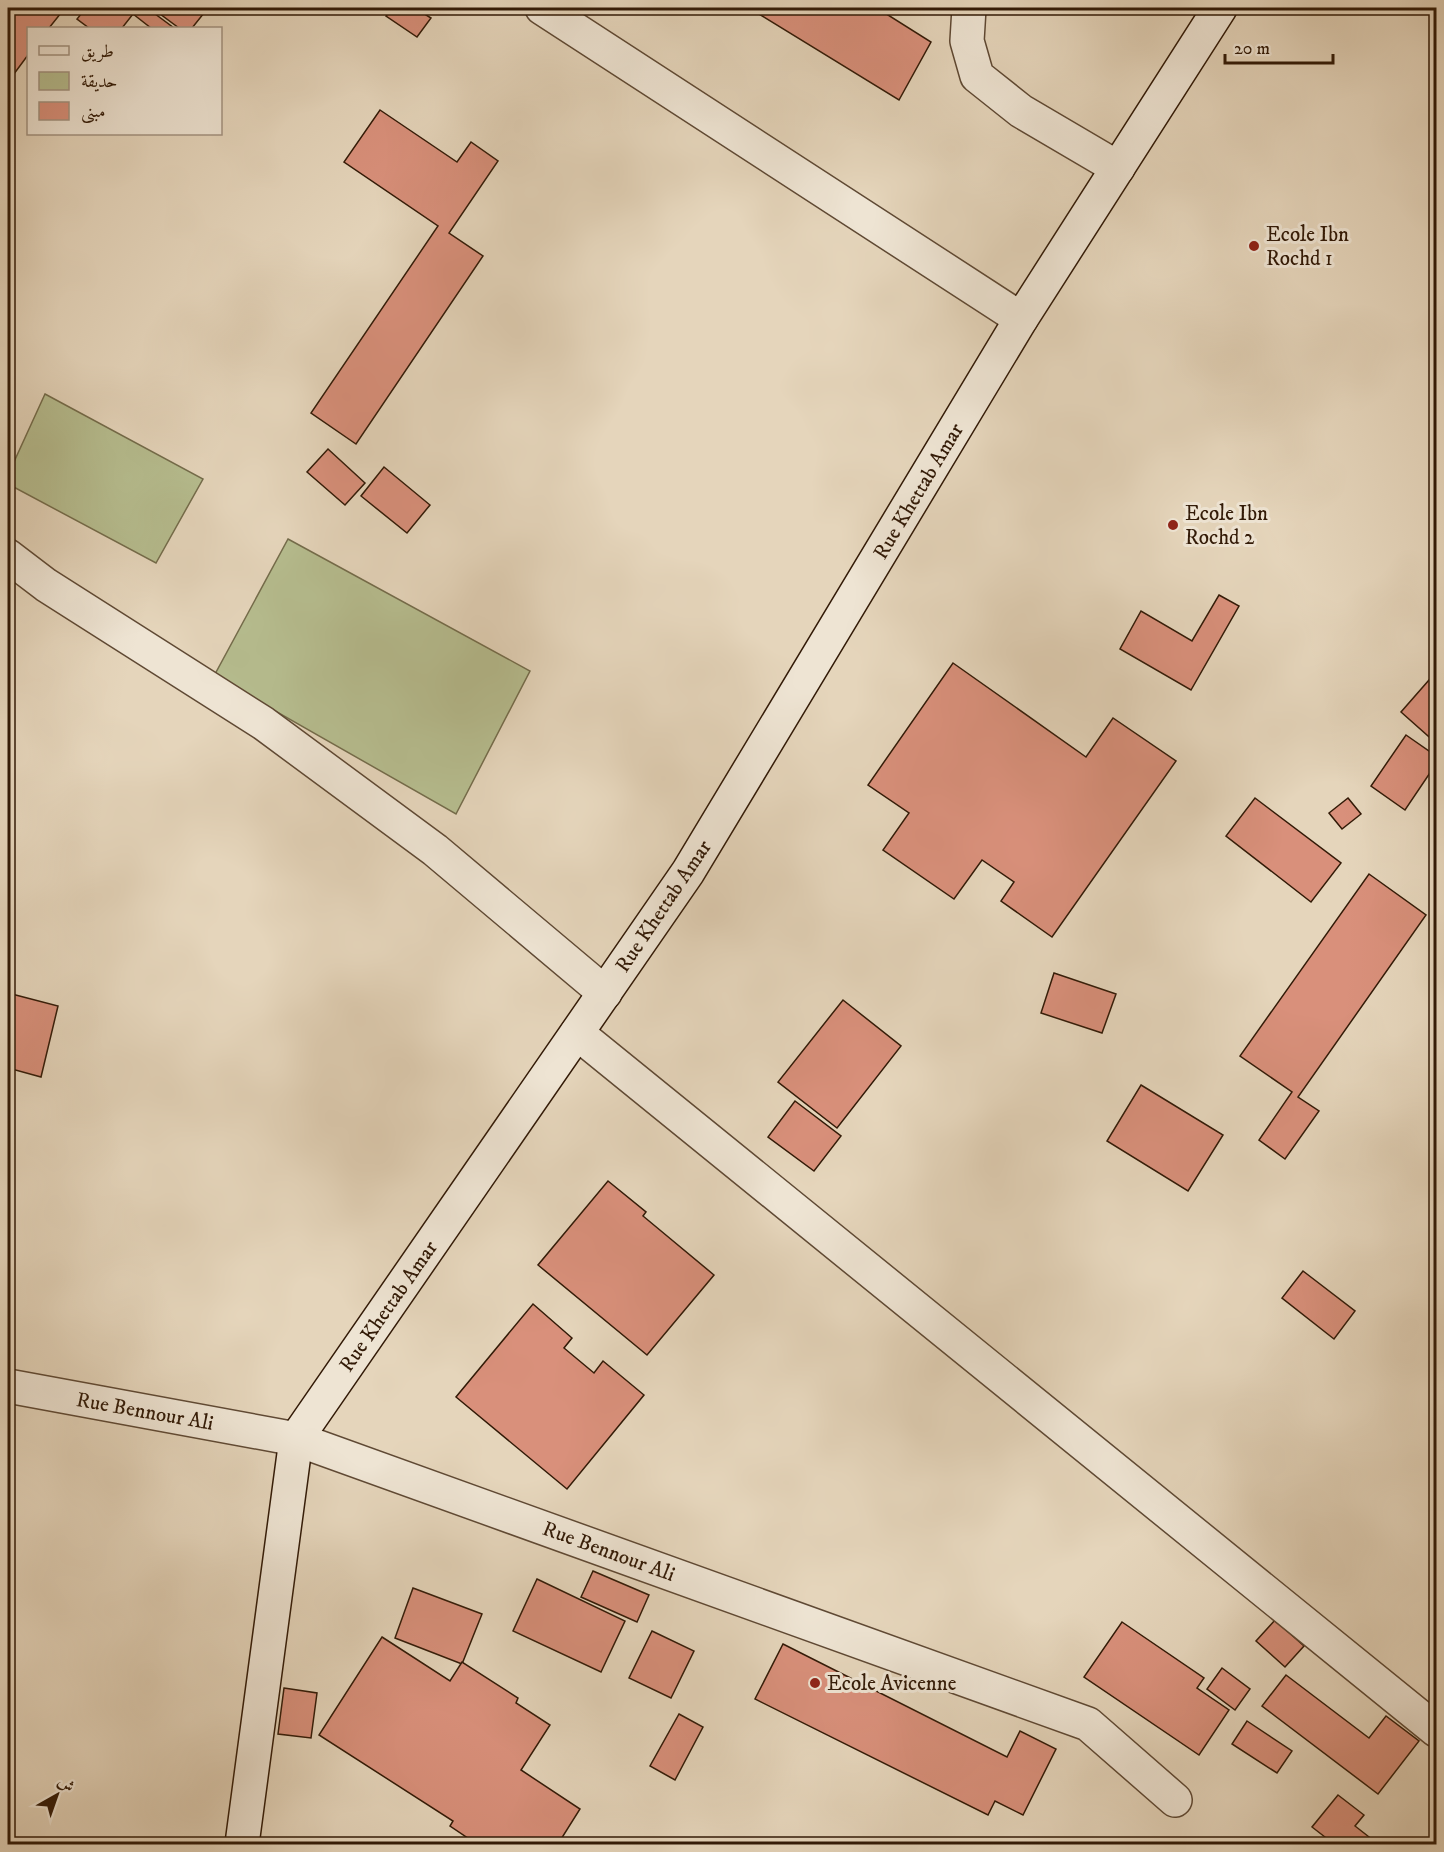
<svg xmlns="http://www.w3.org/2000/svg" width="1444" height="1852" font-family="'IM FELL DW Pica',Amiri,serif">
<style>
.green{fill:#b6bd8f;stroke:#746c4b;stroke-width:1.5}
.building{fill:#d9907b;stroke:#321a07;stroke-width:1.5}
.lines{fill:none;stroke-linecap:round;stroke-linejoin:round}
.minor-casing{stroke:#5f4934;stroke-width:36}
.secondary-casing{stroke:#321a07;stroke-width:36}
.minor{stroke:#eee4d3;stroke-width:33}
.secondary{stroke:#eee4d3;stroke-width:33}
.poi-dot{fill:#8f2418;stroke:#eee4d3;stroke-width:2}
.labels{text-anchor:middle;stroke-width:6;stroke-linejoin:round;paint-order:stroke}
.poi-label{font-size:21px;fill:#321a07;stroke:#eee4d3;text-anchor:start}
.street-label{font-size:21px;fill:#321a07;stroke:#eee4d3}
</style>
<rect width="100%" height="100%" fill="#e5d5bb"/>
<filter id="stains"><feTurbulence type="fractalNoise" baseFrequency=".00333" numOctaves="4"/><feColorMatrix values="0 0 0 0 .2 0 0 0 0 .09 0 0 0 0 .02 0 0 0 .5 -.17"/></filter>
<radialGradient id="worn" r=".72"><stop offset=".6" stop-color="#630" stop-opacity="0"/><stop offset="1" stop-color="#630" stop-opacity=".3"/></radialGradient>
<!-- green -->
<g class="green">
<path d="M45,394L203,479L156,563L8,484V475Z"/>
<path d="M288,539L530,671L456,814L214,676Z"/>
</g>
<!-- building -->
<g class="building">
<path d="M8,8H65L49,28H28V55L8,82Z"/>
<path d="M86,8H147L174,28H151L133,14L122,28H89L77,19Z"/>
<path d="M152,8H208L192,28H179Z"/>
<path d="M392,8H415L431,18L417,37L386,16Z"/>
<path d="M749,8H877L931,42L899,100Z"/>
<path d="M380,110L457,162L471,142L498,161L449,233L483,256L356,444L311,413L438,226L344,162Z"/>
<path d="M328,449L365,483L345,505L307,472Z"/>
<path d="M384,467L430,505L407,533L361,496Z"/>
<path d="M1219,595L1239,606L1191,690L1120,649L1141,611L1192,641Z"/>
<path d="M953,663L1086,757L1113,718L1176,761L1052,937L1001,901L1014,882L982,860L954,899L883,850L909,813L868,785Z"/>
<path d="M1436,672V743L1401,712Z"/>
<path d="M1406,735L1436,756V764L1405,810L1371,786Z"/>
<path d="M1255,798L1341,863L1311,902L1226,836Z"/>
<path d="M1348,798L1361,814L1342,829L1329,813Z"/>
<path d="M1369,874L1426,915L1298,1097L1319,1111L1285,1159L1259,1140L1292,1092L1240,1056Z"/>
<path d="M1054,973L1116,994L1102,1033L1041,1013Z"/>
<path d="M8,993L58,1006L41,1077L8,1068Z"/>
<path d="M843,1000L901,1046L837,1128L778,1082Z"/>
<path d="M1141,1085L1223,1135L1188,1191L1107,1141Z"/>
<path d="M795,1101L841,1136L814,1171L768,1137Z"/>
<path d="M608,1181L646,1212L643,1216L714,1275L647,1355L538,1265Z"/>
<path d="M1303,1271L1355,1311L1334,1339L1282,1298Z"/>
<path d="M533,1304L572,1338L564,1348L594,1373L603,1361L644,1395L567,1489L456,1397Z"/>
<path d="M593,1571L649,1595L637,1622L581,1597Z"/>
<path d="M537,1579L625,1621L601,1672L513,1631Z"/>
<path d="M413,1588L482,1614L462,1664L395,1638Z"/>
<path d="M1275,1620L1304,1646L1285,1667L1256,1641Z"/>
<path d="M1122,1622L1204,1678L1197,1688L1229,1710L1199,1755L1084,1677Z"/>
<path d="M652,1631L694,1651L671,1698L629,1678Z"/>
<path d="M382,1637L450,1681L462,1662L518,1698L516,1703L550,1725L521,1770L580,1809L558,1844H473L475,1843L450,1826L453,1821L319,1735Z"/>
<path d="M783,1644L1007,1757L1020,1731L1056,1749L1023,1815L995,1801L988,1815L755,1699Z"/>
<path d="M1222,1668L1250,1689L1235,1710L1207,1689Z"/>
<path d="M1286,1675L1369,1738L1386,1716L1419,1741L1378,1794L1262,1706Z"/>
<path d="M284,1688L317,1693L311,1738L278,1734Z"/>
<path d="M679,1714L703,1727L675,1780L650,1766Z"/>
<path d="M1247,1721L1292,1751L1277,1773L1232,1744Z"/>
<path d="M1338,1795L1364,1815L1355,1826L1378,1844H1334L1312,1827Z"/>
</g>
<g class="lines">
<!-- minor casing -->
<g class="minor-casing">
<g id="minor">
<path d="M542,8L1021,319"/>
<path d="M969,8L967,41L977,76L1021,111L1118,168"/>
<path d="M8,556L46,585L263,723L435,850L605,993"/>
<path d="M577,1033L1436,1730"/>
<path d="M8,1386L296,1439L1088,1724L1175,1800"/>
</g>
</g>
<!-- secondary casing -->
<g class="secondary-casing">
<path id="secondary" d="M242,1844L296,1439L688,872L1021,319L1220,8"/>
</g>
<!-- minor -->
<use href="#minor" class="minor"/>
<!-- secondary -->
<use href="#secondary" class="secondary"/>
</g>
<!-- markers -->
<g class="poi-dot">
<circle cx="1254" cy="246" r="6"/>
<circle cx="1173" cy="525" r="6"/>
<circle cx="815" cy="1683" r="6"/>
</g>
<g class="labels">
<!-- poi labels -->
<g class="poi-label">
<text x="1266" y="241">Ecole Ibn<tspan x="1266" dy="24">Rochd 1</tspan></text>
<text x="1185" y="520">Ecole Ibn<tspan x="1185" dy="24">Rochd 2</tspan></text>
<text x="827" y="1690">Ecole Avicenne</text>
</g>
<!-- street labels -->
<g class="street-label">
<text transform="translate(918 491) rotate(-59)" y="7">Rue Khettab Amar</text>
<text transform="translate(663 906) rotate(-56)" y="7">Rue Khettab Amar</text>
<text transform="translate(388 1306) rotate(-55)" y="7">Rue Khettab Amar</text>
<text transform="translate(145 1411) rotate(10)" y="7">Rue Bennour Ali</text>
<text transform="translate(609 1551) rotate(20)" y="7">Rue Bennour Ali</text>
</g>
</g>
<!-- margin -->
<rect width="1444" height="1852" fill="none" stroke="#e5d5bb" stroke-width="30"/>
<rect x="9" y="9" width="1426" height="1834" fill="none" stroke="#321a07" stroke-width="3"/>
<rect x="15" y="15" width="1414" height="1822" fill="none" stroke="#321a07" stroke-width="1.5"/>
<!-- legend -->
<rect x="27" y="27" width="195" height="108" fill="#eee4d3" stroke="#a39381" stroke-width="1.5"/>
<rect x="39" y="46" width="30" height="9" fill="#eee4d3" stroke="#a39381" stroke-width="1.5"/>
<text x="81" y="57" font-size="18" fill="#321a07">طريق</text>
<rect x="39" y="72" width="30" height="18" fill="#b6bd8f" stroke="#a39381" stroke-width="1.5"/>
<text x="81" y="87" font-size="18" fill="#321a07">حديقة</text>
<rect x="39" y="102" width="30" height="18" fill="#d9907b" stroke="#a39381" stroke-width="1.5"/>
<text x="81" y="117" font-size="18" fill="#321a07">مبنى</text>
<!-- north arrow -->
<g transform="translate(57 1795) rotate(40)" stroke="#eee4d3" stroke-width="4.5" paint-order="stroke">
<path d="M0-4.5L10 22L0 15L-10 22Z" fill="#321a07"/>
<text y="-9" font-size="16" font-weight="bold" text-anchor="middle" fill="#321a07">ش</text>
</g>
<!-- scale -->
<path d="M1225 54v9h108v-9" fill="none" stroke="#321a07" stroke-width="3"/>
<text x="1234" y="54" font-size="18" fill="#321a07" stroke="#eee4d3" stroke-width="4.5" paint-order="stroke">20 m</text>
<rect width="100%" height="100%" filter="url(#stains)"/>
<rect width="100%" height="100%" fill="url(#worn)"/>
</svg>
